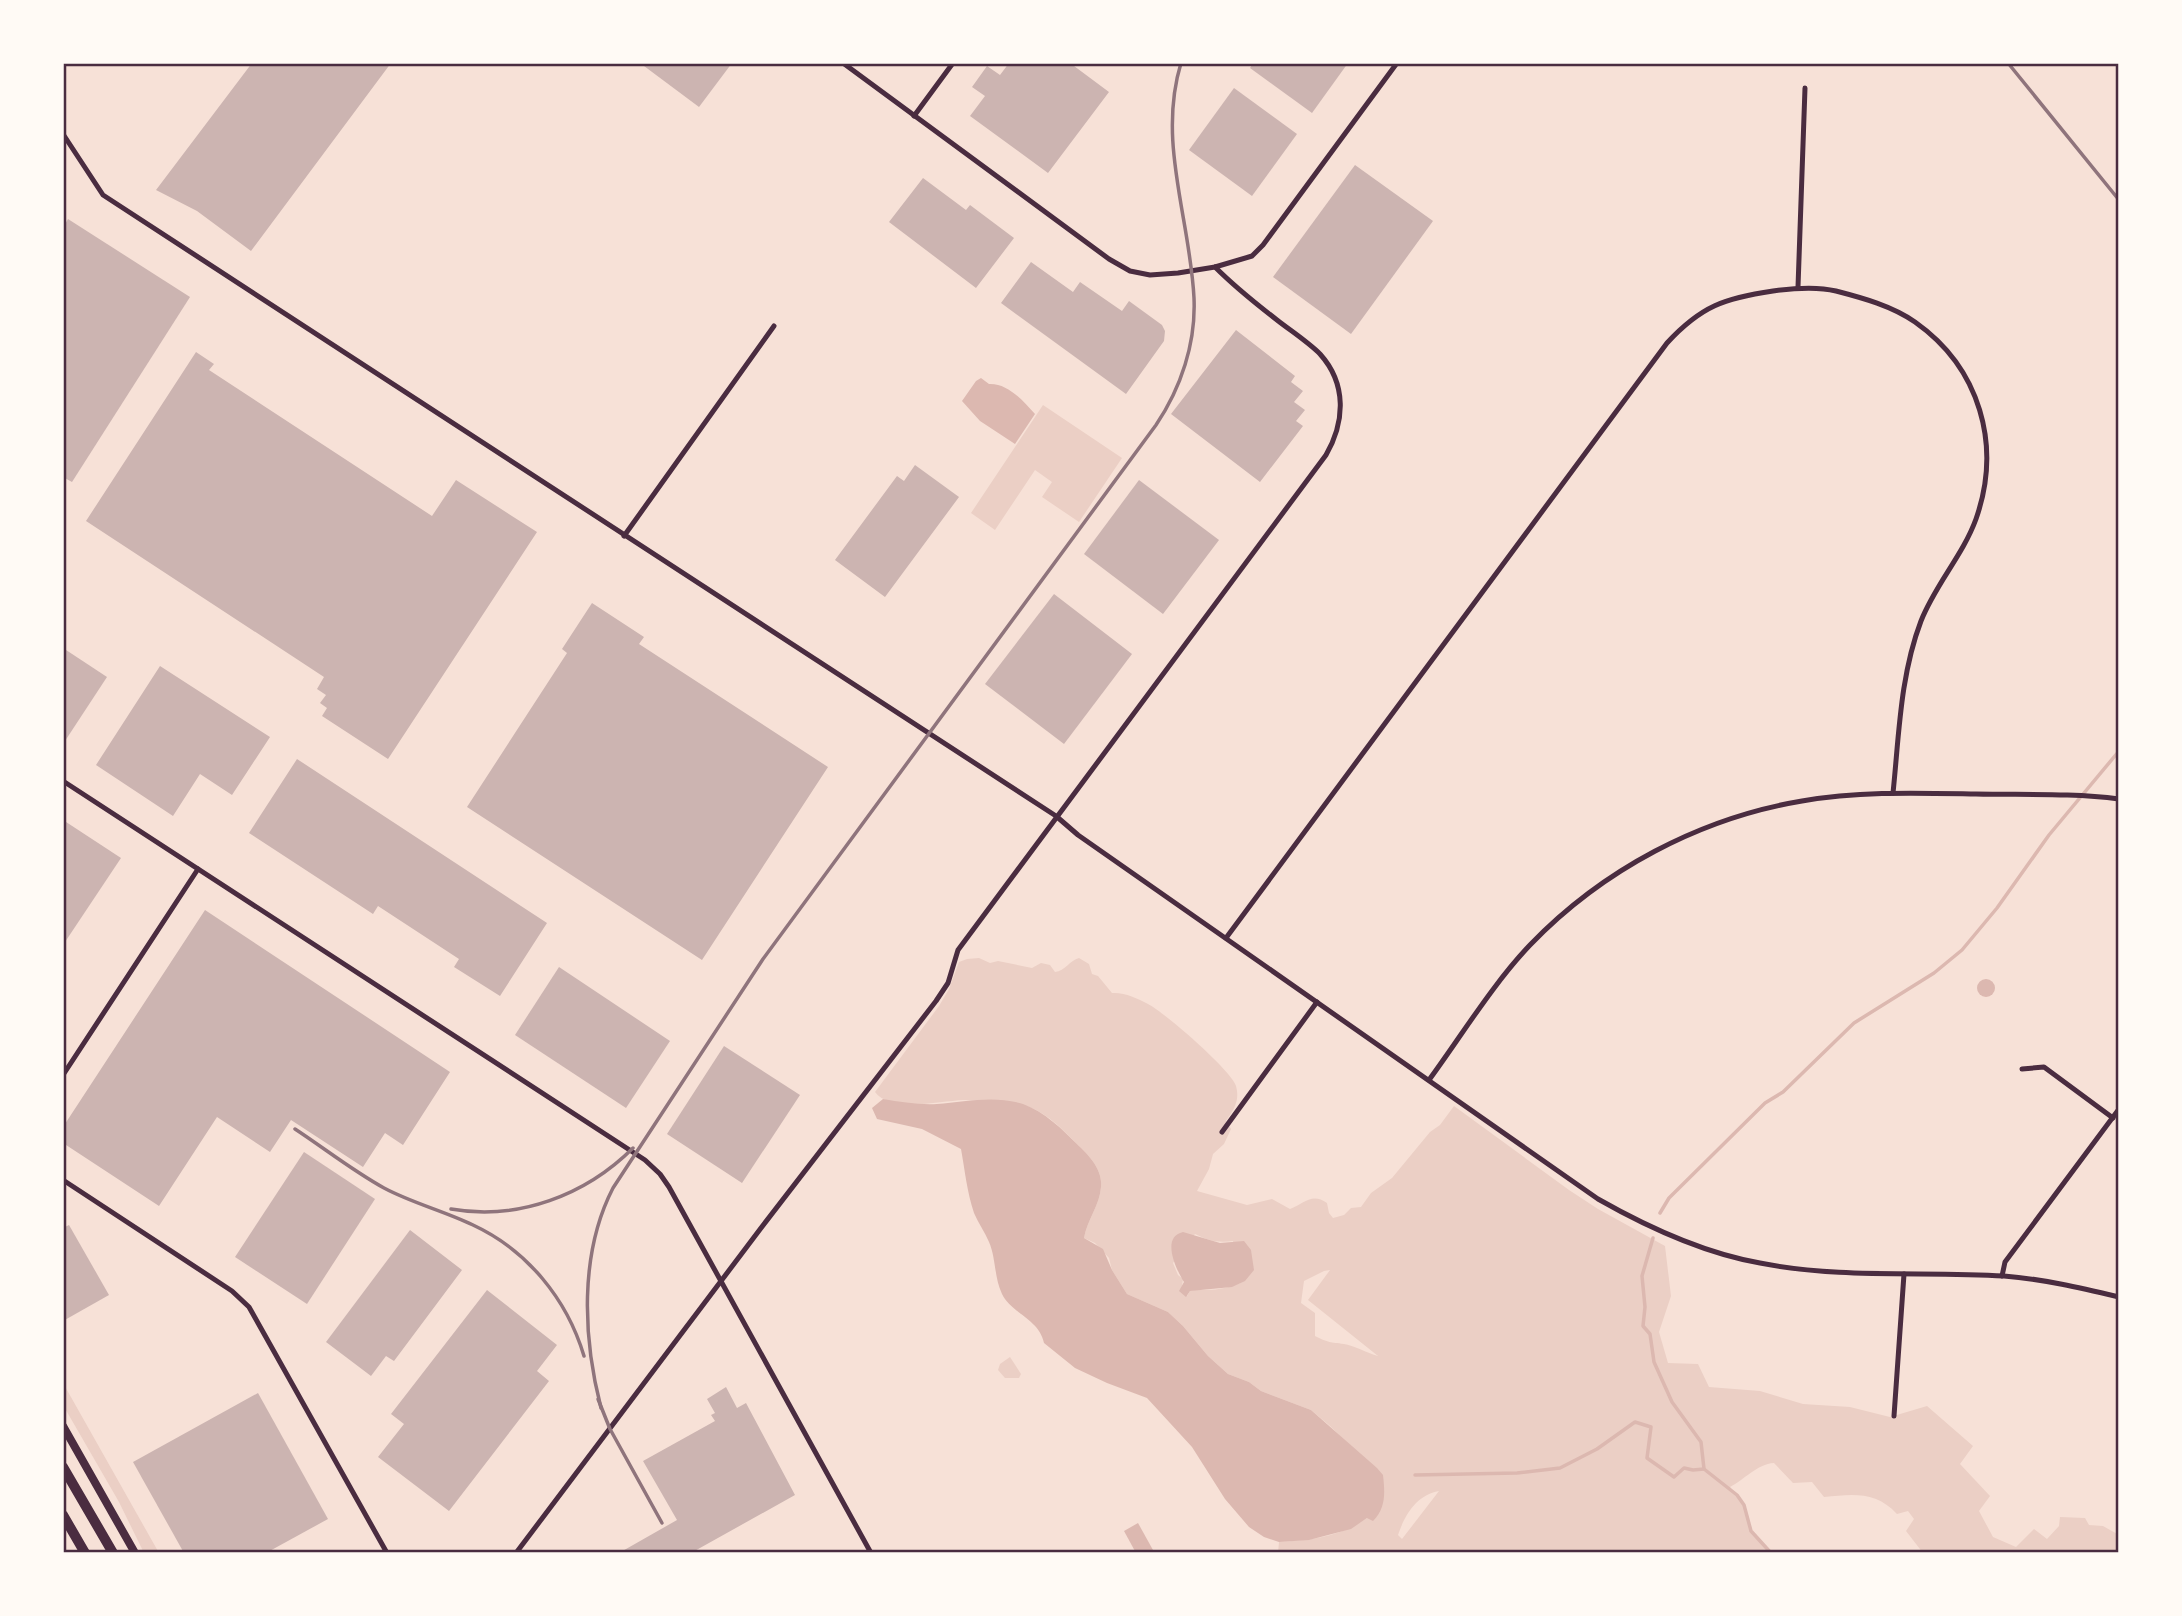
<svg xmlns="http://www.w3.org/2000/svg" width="2182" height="1616" font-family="'Fira Sans',sans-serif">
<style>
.green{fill:#ebcfc5;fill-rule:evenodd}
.water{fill:#dcb8b0}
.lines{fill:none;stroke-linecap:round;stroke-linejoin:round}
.stream{stroke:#dcb8b0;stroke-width:3.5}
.building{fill:#ccb4b1}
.minor{stroke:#4a2c40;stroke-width:5}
.secondary{stroke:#4a2c40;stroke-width:8}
.motorway{stroke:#4a2c40;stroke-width:10}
.rail{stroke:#8f747c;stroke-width:3.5}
.neatline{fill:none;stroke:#4a2c40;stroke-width:2.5}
</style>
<rect width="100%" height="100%" fill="#f7e1d7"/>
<!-- green -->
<g class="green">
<path d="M1043,405L1122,458L1079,522L1042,497L1052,482L1035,470L995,530L971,513Z"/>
<path d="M979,958L990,963L998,961L1032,968L1041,963L1050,965L1055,972C1065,971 1070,960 1079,958L1089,964L1092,974L1098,976L1112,993C1124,992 1137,998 1148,1004C1164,1012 1232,1071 1236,1086C1240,1101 1234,1109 1226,1121L1231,1129L1224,1144L1213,1154L1209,1169L1197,1191L1247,1205L1272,1199L1290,1209C1303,1204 1312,1192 1327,1203L1329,1213L1333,1218L1344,1215L1351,1208L1361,1207L1371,1193L1392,1178L1430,1132L1440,1125L1454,1106L1569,1190L1598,1209L1665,1246L1671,1296L1659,1332L1668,1363L1698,1364L1709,1387L1760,1391L1803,1404L1850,1407L1890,1417L1927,1406L1973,1446L1960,1464L1990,1496L1979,1511L1993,1537L2016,1547L2034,1529L2047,1539L2059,1526L2060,1517L2085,1518L2089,1525L2103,1526L2119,1535V1553H1923L1906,1531L1914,1519L1908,1511L1897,1514C1876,1491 1853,1494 1824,1497L1812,1482L1793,1483L1774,1463C1757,1464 1744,1480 1730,1487L1744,1505L1751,1531L1771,1553H1278L1279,1542C1311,1540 1340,1537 1367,1518L1354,1449L1330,1426L1311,1410L1261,1391L1249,1382L1228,1374L1208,1356L1183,1326L1168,1312L1127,1294L1112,1270L1109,1258L1095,1243L1084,1238C1087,1220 1100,1205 1101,1187C1103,1171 1090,1156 1079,1146C1063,1130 1045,1110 1022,1105C1005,1101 981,1100 963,1100C941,1101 890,1113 875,1092L939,1006L949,989L959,962L967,959ZM1195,1234C1209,1241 1218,1243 1233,1241L1240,1283C1231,1287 1218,1290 1207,1290C1200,1290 1197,1289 1190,1291L1187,1296L1182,1286L1183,1279L1178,1275L1173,1263ZM1330,1270L1308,1300L1378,1356C1367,1353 1353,1345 1344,1344C1330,1342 1329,1343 1315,1336V1313L1301,1303L1304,1281L1324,1271ZM1439,1491L1402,1539L1398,1535C1405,1514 1417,1495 1439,1491Z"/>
<path d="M1010,1357L1021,1374L1019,1378H1005L998,1370L1000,1364Z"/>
<path d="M63,1383L159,1553H144L119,1502L63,1405Z"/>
</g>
<!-- water -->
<g class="water">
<path d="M981,378L989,384C1008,383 1023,401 1035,414L1015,444L980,421L962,401L976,381Z"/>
<circle cx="1986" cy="988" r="9"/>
<path d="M883,1099C901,1102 919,1105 937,1104C965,1102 994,1095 1023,1104C1045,1112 1062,1129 1079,1146C1090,1156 1103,1171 1101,1187C1100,1205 1087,1220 1084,1238L1103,1249L1112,1270L1127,1294L1168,1312L1183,1326L1208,1356L1228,1374L1249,1382L1261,1391L1311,1410L1377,1468L1383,1475C1385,1493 1386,1508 1373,1521L1367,1518L1351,1529L1309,1540L1279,1542L1264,1537L1249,1527L1225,1499L1192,1447L1147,1398L1107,1383L1075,1368L1044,1343C1039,1319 1012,1314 1002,1294C994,1277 996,1258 989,1242C985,1232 978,1223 974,1213C967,1192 965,1171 961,1149L922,1129L877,1119L872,1108Z"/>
<path d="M1183,1232L1220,1243L1244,1241L1251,1250L1254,1270L1245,1281L1232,1287L1190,1291L1186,1297L1179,1291L1184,1282C1177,1271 1160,1237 1183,1232Z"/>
<path d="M1138,1523L1153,1550L1148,1553H1136L1124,1531Z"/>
</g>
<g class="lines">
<!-- stream -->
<g class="stream">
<path d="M1660,1213L1669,1198L1765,1103L1783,1092L1854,1023L1934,973L1962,950L1997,908L2049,835L2119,751"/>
<path d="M1653,1238L1642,1276L1645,1307L1643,1326L1650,1334L1654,1362L1672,1402L1701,1442L1704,1469L1737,1495L1744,1505L1751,1531L1771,1553"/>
<path d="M1415,1475L1517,1473L1560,1468L1597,1449L1635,1422L1651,1427L1647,1458L1674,1477L1684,1468L1693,1470L1704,1469"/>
</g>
</g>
<!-- building -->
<g class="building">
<path d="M252,63H391L251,251L197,211L156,190Z"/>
<path d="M640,63H732L699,107Z"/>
<path d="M1009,63H1070L1109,92L1048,173L970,116L985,96L972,87L987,66L1000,75Z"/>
<path d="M1253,63H1348L1312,113L1250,68Z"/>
<path d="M1234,88L1297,134L1252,196L1189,150Z"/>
<path d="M1355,165L1433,221L1351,334L1273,277Z"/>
<path d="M923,178L966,210L970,205L1014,238L976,288L889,222Z"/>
<path d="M68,219L190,297L72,482L63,477V228Z"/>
<path d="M1031,262L1073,292L1080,282L1122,311L1129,301L1162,325L1165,331L1164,341L1126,394L1001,303Z"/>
<path d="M1236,330L1295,376L1291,382L1303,391L1294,402L1305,410L1296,421L1303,426L1260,482L1171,414Z"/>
<path d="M196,352L214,364L209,370L432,516L456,480L537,532L388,759L322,716L327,708L320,703L326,695L317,689L324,677L86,521Z"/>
<path d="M915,465L959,497L885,597L835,560L897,476L904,481Z"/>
<path d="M1139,480L1219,540L1163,614L1084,554Z"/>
<path d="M1054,594L1132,654L1064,744L985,684Z"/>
<path d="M592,603L644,637L639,644L828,767L702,960L467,807L567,653L562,649Z"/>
<path d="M63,648L107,677L63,744Z"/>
<path d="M160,666L270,737L232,795L200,774L173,816L96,765Z"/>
<path d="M297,759L547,923L500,996L454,967L459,959L378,906L373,914L249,833Z"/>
<path d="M63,820L121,858L63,945Z"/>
<path d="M205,910L450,1072L403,1145L385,1133L363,1167L291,1120L270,1152L217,1117L159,1206L63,1143V1127Z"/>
<path d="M559,967L670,1041L626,1108L515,1035Z"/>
<path d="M724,1046L800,1095L742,1183L667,1134Z"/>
<path d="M304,1152L375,1199L307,1304L235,1257Z"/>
<path d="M69,1225L109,1295L63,1321V1228Z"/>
<path d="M410,1230L462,1270L394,1361L386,1356L371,1376L326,1342Z"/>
<path d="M487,1290L557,1345L537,1371L549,1381L449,1511L378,1457L404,1424L391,1414Z"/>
<path d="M726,1387L737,1408L746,1403L795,1495L691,1553H619L677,1520L643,1461L715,1421L711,1415L715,1413L707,1399Z"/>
<path d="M258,1393L328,1519L266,1553H184L133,1462Z"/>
</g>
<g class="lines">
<!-- minor -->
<g class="minor">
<path d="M843,63L1109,259L1130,271L1150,275L1178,273L1215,267L1252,256L1263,245L1397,63"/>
<path d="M914,116L953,63"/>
<path d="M63,134L103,195L1056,816L1078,835L1598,1199C1649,1228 1703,1253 1760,1263C1841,1279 1923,1271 2004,1276C2043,1279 2081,1288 2119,1297"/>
<path d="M1798,287L1805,88"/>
<path d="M624,536L774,326"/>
<path d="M63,781L645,1160L660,1174L669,1187L871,1553"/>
<path d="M1226,938L1667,343C1701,306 1725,298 1773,291C1794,288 1816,286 1836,291C1863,298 1892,306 1915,322C1980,368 2002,445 1976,519C1963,555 1935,585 1921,621C1900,676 1899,736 1893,793"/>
<path d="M2022,1069L2044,1067L2113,1118"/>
<path d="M63,1075L198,869"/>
<path d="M1429,1080C1462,1035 1492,985 1530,945C1602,870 1700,818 1802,801C1859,791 1918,793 1976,794C2024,795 2072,793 2119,799"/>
<path d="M1222,1132L1317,1002"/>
<path d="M63,1180L232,1291L249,1307L387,1553"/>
<path d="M2002,1276L2005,1262L2119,1109"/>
<path d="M1894,1416L1904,1274"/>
<path d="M516,1553L761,1228L936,1001L948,983L958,950L1326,455C1345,422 1347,384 1320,354C1308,342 1291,331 1277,320C1255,303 1235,287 1215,267"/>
</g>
<!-- secondary -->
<path class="secondary" d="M63,1426L135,1553"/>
<!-- motorway -->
<g class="motorway">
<path d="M63,1467L113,1553"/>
<path d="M63,1515L85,1553"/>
</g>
<!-- rail -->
<g class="rail">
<path d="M2008,63L2119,200"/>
<path d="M295,1129C324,1148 353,1171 384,1188C412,1203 444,1211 473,1225C527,1250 567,1299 584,1356"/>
<path d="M451,1209C518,1221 586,1195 633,1148"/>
<path d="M598,1399L610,1429L662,1523"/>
<path d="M601,1408C583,1338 579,1254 613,1188L763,959L1156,425C1181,388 1196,343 1194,298C1190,218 1157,142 1181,63"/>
</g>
</g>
<!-- border -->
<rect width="2182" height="1616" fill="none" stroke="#fffaf5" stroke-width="130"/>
<rect x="65" y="65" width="2052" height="1486" class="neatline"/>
</svg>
